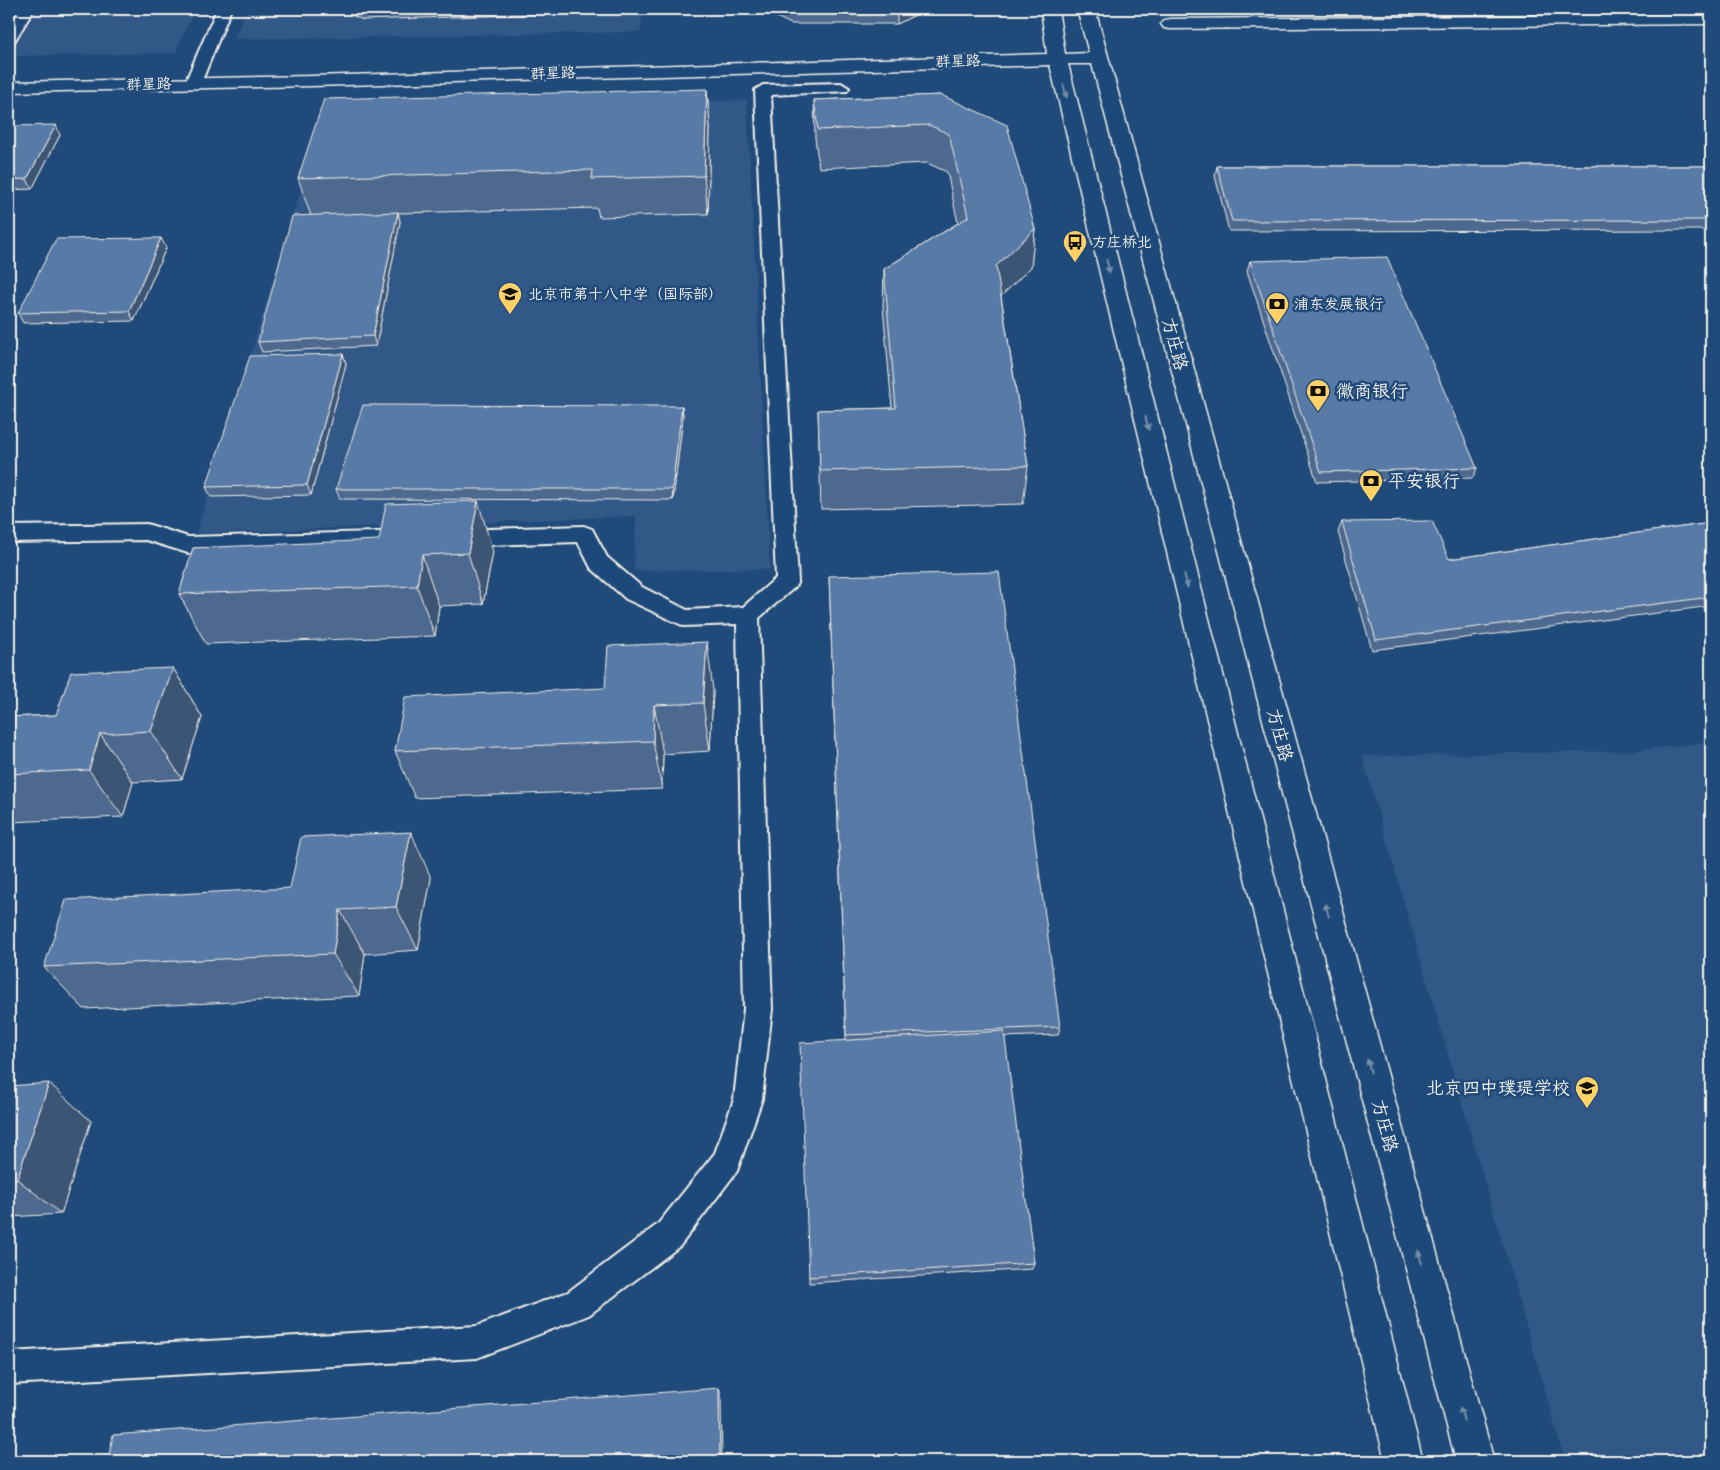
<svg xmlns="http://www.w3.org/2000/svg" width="1720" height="1470" font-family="'Gochi Hand','LXGW WenKai TC',sans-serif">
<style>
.built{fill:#305888}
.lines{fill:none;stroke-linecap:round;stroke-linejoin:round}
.lane-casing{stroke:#f4f1e8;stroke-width:4}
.street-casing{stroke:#f4f1e8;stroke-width:3}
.secondary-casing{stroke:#f4f1e8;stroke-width:3}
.lane{fill:#1f4a7a;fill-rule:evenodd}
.street{fill:#1f4a7a;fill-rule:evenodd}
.secondary{fill:#1f4a7a;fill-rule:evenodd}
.wall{fill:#4d6990;stroke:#f4f1e8}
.shaded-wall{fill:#3e5575;stroke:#f4f1e8}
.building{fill:#597aa7;stroke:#f4f1e8}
.oneway{fill:#748da6}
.labels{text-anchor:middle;stroke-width:5;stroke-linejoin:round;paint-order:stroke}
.far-street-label{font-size:15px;fill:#f4f1e8;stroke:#1f4a7a}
.far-poi-label{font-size:15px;fill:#f4f1e8;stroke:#1f4a7a;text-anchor:start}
.street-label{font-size:18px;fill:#f4f1e8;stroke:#1f4a7a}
.poi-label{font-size:18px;fill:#f4f1e8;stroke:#1f4a7a;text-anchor:start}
</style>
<rect width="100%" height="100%" fill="#1f4a7a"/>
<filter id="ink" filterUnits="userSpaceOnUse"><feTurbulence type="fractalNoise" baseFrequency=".02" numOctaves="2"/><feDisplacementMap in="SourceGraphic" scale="10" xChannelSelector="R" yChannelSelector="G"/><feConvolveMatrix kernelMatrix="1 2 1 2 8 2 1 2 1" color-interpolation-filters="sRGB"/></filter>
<g filter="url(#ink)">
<!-- built -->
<g class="built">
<path d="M9,9H195L175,53L9,56Z"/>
<path d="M247,9H643L641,32L234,39Z"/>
<path d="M747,100L770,569L634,571L636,516L196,534L324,113Z"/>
<path d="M1711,742V1461H1565L1362,756L1627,751Z"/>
</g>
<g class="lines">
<!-- lane casing -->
<g class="lane-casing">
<g id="lane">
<path d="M20,9H34L14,42L9,43V27Z"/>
<path d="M217,9H231L201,83L193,88L187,86L185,83Z"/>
<path d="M841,83L849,88L847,91L771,95L798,581L795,587L759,618L772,1009L762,1099L737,1171L680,1246L589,1315L477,1358L9,1384V1352L477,1326L568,1292L658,1224L715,1153L734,1099L744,1009L737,624L684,626L626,599L591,568L578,542L456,546L448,543L445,538L448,533L456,530L584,526L592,529L607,557L642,587L687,610L743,607L776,578L755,90L763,85Z"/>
<path d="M147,524L188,537L412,531L420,534L423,539L420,544L412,547L188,553L146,540L9,542V526Z"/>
</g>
</g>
<!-- street casing -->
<g class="street-casing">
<path id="street" d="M1711,14V24L1170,29L1164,28L1161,24L1164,20L1170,19Z"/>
</g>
<!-- secondary casing -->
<g class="secondary-casing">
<path id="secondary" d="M1041,9H1058L1065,54L1089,53L1077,9H1095L1494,1461H1456L1092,64H1068L1423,1461H1385L1050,65L312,86L9,92V82L312,76L1047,54Z"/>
</g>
<!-- lane -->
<use href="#lane" class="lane"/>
<!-- street -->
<use href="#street" class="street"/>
<!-- secondary -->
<use href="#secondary" class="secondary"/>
</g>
<!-- wall -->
<g class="wall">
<path d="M337,9H574L573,13L363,20Z"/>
<path d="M760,9H927L897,24H791Z"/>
<path d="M707,89L710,127L708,214L599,217L597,208L398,213L400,222L376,346L262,352L258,342L311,216L298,178Z"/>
<path d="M941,95L1035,229L1031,267L1001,296L1028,466L1023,504L821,509L818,410L892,408L883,307L884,269L958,223L947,172L927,163L819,168L815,138L814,100Z"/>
<path d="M9,126L60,135L32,189L9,190Z"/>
<path d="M1217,166H1711V230L1229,231L1215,176Z"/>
<path d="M166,248L134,321L23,323L18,313Z"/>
<path d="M1250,261L1477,468L1473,478L1317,482L1247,271Z"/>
<path d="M343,354L346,364L311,495L211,497L206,487Z"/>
<path d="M682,406L683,416L673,500L340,499L336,489Z"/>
<path d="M1342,522L1449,559L1711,523V606L1372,650L1338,532Z"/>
<path d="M193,548L493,552L483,604L439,606L435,636L206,644L179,594Z"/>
<path d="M829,576L1060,1027L1058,1035L1004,1037L1034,1263L1032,1269L809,1283V1277L846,1040Z"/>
<path d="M173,668L202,717L182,779L133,782L123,817L9,822V717L56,715Z"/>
<path d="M713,691L710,751L663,754L662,789L415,798L395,751Z"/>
<path d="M431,878L418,950L365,954L359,996L84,1009L44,967L290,888Z"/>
<path d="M9,1086L91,1121L61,1214L9,1217Z"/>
</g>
<!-- shaded-wall -->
<g class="shaded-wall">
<path d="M908,9H927L897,24V14Z"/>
<path d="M707,89L710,127L708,214L704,176Z"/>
<path d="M56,125L60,135L32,189L27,179Z"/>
<path d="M398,212L400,222L376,346L373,336Z"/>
<path d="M1035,229L1031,267L993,304L996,266Z"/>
<path d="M161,238L166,248L134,321L129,311Z"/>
<path d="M343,354L346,364L311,495L307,485Z"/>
<path d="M682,406L683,416L673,500L672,489Z"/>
<path d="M478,501L493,552L483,604L468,553Z"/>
<path d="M422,555L439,606L435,636L417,586Z"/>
<path d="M707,642L713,691L710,751L703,703Z"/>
<path d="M173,668L202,717L182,779L151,731Z"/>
<path d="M654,705L663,754L662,789L653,741Z"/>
<path d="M100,734L133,782L123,817L89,770Z"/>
<path d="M411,832L431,878L418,950L396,907Z"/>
<path d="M340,910L365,954L359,996L333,954Z"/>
<path d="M49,1083L91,1121L61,1214L17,1179Z"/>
<path d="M719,1388L721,1393L722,1461H720Z"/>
</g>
<!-- building -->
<g class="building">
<path d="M357,9H397L360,10Z"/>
<path d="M780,9H908L897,14H791Z"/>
<path d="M707,89L704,176L592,179L593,170L298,178L324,99Z"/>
<path d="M941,95L1007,125L1035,229L996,266L1028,466L820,471L818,410L896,408L884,269L968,217L949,134L929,125L818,130L814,100Z"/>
<path d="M56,125L27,179L9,180V126Z"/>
<path d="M1217,166H1711V220L1232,221Z"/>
<path d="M398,212L373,336L258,342L292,216Z"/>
<path d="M161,238L129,311L18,313L56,239Z"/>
<path d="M1387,257L1477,468L1321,472L1250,261Z"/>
<path d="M343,354L307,485L206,487L250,356Z"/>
<path d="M363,405L682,406L672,489H336Z"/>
<path d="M478,501L468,553L422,555L417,586L179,594L193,548L379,540L386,504Z"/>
<path d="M1432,521L1449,559L1711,523V597L1376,640L1342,522Z"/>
<path d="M999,572L1060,1027L846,1035L829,576Z"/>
<path d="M707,642L703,703L654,705L653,741L395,751L405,697L605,688L608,646Z"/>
<path d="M173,668L151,731L100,734L89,770L9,774V717L56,715L71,672Z"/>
<path d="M411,832L396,907L340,910L333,954L44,967L66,900L290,888L301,837Z"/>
<path d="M1004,1031L1034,1263L809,1277L800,1043Z"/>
<path d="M49,1083L17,1179L9,1180V1086Z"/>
<path d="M719,1388L720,1461H108L113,1435Z"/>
</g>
<!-- one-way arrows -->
<defs><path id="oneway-solid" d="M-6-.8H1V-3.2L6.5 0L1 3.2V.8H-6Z" transform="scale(1.25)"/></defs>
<g class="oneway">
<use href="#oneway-solid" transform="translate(1065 91) rotate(76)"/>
<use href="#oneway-solid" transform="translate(1108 266) rotate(76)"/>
<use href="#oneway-solid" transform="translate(1147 423) rotate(76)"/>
<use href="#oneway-solid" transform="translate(1186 581) rotate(76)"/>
<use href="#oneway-solid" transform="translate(1327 910) rotate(-105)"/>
<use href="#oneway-solid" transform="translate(1369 1066) rotate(-105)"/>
<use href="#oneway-solid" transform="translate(1420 1257) rotate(-105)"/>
<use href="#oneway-solid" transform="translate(1462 1414) rotate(-105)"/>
</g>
</g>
<!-- icons -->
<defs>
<g id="bus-pin" transform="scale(1.25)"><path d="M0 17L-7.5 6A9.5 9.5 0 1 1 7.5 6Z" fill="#ffd166" stroke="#1f4a7a"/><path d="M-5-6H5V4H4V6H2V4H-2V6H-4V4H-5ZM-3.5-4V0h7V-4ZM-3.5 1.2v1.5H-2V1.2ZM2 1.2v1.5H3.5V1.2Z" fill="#111"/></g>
<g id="school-pin" transform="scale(1.25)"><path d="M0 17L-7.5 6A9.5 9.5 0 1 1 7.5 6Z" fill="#ffd166" stroke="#1f4a7a"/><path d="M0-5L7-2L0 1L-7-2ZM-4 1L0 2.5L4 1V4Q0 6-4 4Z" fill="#111"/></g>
<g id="bank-pin" transform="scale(1.25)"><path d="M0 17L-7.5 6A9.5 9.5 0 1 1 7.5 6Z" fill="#ffd166" stroke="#1f4a7a"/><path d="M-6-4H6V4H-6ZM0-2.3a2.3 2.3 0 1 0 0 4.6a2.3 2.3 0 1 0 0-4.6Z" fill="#111"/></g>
</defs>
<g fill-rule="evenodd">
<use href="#bus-pin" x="1075" y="242"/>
<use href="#school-pin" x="510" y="294"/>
<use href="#bank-pin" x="1277" y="304"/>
<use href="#bank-pin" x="1318" y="391"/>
<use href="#bank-pin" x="1371" y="481"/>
<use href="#school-pin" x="1587" y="1088"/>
</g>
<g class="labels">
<!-- far-street labels -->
<g class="far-street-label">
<text transform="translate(958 61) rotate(-2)" y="5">群星路</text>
<text transform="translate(553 73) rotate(-2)" y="5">群星路</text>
<text transform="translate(149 84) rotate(-1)" y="5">群星路</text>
</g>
<!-- far-poi labels -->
<g class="far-poi-label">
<text x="1092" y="247">方庄桥北</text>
<text x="528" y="299">北京市第十八中学（国际部）</text>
<text x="1294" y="309">浦东发展银行</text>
</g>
<!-- street labels -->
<g class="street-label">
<text transform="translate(1175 344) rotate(75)" y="6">方庄路</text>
<text transform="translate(1280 735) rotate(75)" y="6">方庄路</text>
<text transform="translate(1385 1126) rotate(75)" y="6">方庄路</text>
</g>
<!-- poi labels -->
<g class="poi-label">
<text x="1336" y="397">徽商银行</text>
<text x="1388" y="487">平安银行</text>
<text x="1570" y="1094" text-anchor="end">北京四中璞瑅学校</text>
</g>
</g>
<!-- margin -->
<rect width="1720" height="1470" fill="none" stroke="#1f4a7a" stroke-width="30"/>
<rect x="15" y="15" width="1690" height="1440" fill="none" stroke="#f4f1e8" stroke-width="2" filter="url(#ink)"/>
</svg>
